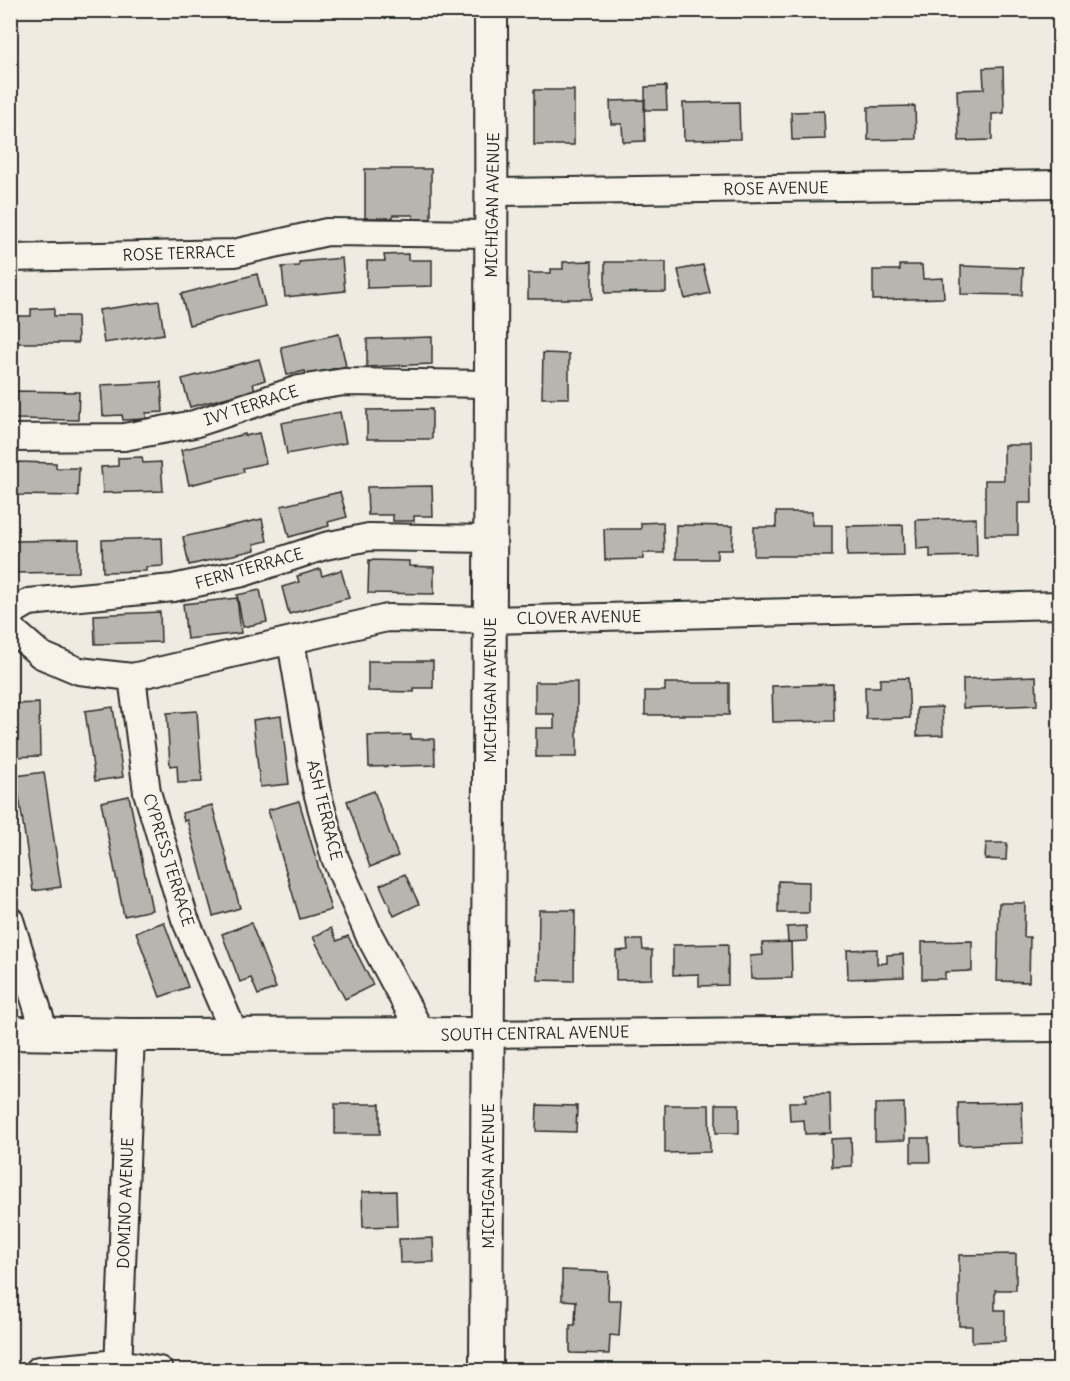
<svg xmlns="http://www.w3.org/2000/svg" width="1070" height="1381" font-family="Delius,sans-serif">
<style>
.building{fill:#b8b5ae;stroke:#2b2b2b;stroke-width:1.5}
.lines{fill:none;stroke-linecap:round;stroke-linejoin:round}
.minor-casing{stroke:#2b2b2b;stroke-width:30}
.major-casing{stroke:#2b2b2b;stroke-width:36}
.minor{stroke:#f7f3e8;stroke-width:26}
.major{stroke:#f7f3e8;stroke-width:32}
.labels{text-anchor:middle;stroke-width:5;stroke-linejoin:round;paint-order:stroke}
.street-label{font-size:16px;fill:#2b2b2b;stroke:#f7f3e8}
</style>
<rect width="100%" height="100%" fill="#efebe0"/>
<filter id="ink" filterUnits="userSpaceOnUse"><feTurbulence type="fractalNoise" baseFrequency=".0167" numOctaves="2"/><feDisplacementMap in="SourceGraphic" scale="12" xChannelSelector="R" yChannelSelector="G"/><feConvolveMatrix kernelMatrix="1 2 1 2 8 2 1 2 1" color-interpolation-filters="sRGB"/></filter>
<g filter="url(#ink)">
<!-- building -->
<g class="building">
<path d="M1003,67L1004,113L992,114V140L959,141L957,90L984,89L983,68Z"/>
<path d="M666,86L667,110H645V87Z"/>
<rect x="534" y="90" width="40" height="55"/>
<path d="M644,100L645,141L623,142L622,124H611L610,101Z"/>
<path d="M739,102L740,139L684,140L683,103Z"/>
<path d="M915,106L916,139L868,140V107Z"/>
<path d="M824,111L825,139L792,140L791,112Z"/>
<path d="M365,169H431V219H413V215H393V218H365Z"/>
<path d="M408,254V260H432V286L367,288V261H385L384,255Z"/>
<path d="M342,258L345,291L285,297L282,267L299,266V262Z"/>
<path d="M592,261V299H528V273H551V269H563V262Z"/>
<path d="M605,262H666V292L605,293Z"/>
<path d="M703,265L710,293L685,299L678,270Z"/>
<path d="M900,265H922L923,279L943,278L944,298L873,300V270H900Z"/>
<path d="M961,266L1023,268L1022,295L961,294Z"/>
<path d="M257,274L265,306L189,325L181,294Z"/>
<path d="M159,301L164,334L104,343L99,310Z"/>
<path d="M54,308V316H77L78,343H12V316H31V309Z"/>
<path d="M339,334L346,366L306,375L305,371L287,375L281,347Z"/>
<path d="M432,337V364L367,367V339Z"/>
<path d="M543,353L569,354V398H542Z"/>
<path d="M259,359L265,380L253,384L255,390L190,407L182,379Z"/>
<path d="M161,382L163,412L146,413V419L123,420L122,415L103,416L101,385Z"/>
<path d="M13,391L79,392L78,420L13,419Z"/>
<path d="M432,409V439H367V410Z"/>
<path d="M340,412L346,443L287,454L281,423Z"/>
<path d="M259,433L266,463L243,468L244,472L189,485L181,450L245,434V436Z"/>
<path d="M1004,445H1031L1032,503H1018V535H985V480H1004Z"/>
<path d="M142,457L143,463L161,462L163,491L103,493L101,467L118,466V458Z"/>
<path d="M15,462L56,463V468H79L78,496L15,495Z"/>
<path d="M432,486L433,516H414V521H393V515H368L367,487Z"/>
<path d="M340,492L347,517L328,522L329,526L289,537L281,506Z"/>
<path d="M776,512H812V525H832V556H754V527H776Z"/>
<path d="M976,518L977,556L930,557V548L917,549L916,520Z"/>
<path d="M262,519L267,541L254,544L255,550L189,565L183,537Z"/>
<path d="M663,522L664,553H643V559L605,560L604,529H641V523Z"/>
<path d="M676,525L733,526L732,550H717V559H676Z"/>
<path d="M903,525L904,555L847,556V526Z"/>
<path d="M162,538L163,566L146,567V571L103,572L102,540Z"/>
<path d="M79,540V572L14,573L13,541Z"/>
<path d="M369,560L409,561V566L434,567V594L368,593Z"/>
<path d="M320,569L322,576L341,570L349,598L289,614L282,587L299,582L297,576Z"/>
<path d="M260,590L267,622L243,627L237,595Z"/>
<path d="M237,598L241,633L187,639L183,604Z"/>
<path d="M160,612L161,642L95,644L94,615Z"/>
<path d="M368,661H433V688H414V692L368,691Z"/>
<path d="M1036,676L1037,705L963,708V679Z"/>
<path d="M908,678L910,718L866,719L865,687H880V679Z"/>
<path d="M535,682H577V757H536V728H554V714H535Z"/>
<path d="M665,683H729V715H645V691H665Z"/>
<path d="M833,684L834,721L773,722L772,686Z"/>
<path d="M39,703L40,756L13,757V736H10V704Z"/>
<path d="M113,707L123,777L95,781L85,711Z"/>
<path d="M942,707L943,735L917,736V708Z"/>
<path d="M197,711L202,782L178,783L177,765L170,766L167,713Z"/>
<path d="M281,716L289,784L260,787L253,720Z"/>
<path d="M411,735V739H434L435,765L369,767L368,736Z"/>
<path d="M44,772L61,887L33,891L16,776Z"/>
<path d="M374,791L398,856L370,867L347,801Z"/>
<path d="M129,796L152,910L124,916L101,802Z"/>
<path d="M299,801L331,910L300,919L268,810Z"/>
<path d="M212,805L240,908L213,916L187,820L184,821L182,813Z"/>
<path d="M986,843H1007L1006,860L985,859Z"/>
<path d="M405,874L419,904L394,916L380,885Z"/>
<path d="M778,881L809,882V913H778Z"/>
<path d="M999,903H1025L1024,937H1030L1029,982L997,981Z"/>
<path d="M539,910H575L574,981L538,980Z"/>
<path d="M164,922L188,987L160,997L136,932Z"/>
<path d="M251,923L276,988L258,995L251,978L240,982L222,934Z"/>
<path d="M806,926L807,941L788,942L787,927Z"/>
<path d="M331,928L337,941L348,936L373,985L345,999L313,937Z"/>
<path d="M627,940H642L643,950H652V979L616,980V951L628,950Z"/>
<path d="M972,941V971L945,972V979H922V942Z"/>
<path d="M791,942L792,978L751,979L750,956L763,955L762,943Z"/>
<path d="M728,944V985L699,986V974L673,975V945Z"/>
<path d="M877,949V964L887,963V955L903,954L904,977L848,979L847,950Z"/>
<path d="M830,1093L831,1133L805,1134L804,1120L790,1121L789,1102H806L805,1094Z"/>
<path d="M1022,1102L1023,1143L959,1145L958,1103Z"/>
<path d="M904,1103L905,1140L875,1141V1104Z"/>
<rect x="335" y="1104" width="45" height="30"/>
<rect x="716" y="1104" width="23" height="29"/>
<path d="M537,1105L577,1106L576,1132L536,1131Z"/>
<path d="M665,1105H709L710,1152L665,1153Z"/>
<path d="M851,1138L852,1166L832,1167L831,1139Z"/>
<path d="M911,1138H929L930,1162H911Z"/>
<path d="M396,1191L397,1226L363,1227L362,1192Z"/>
<path d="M433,1238L434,1262L400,1263L399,1239Z"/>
<path d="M1016,1254V1290H995V1310H1005V1341L972,1342V1326H959V1255Z"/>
<path d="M562,1270L609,1272L608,1300H621L619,1336L610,1335L609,1354L570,1353V1325H575L576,1301L562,1300Z"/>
</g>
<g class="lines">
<!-- minor casing -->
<g class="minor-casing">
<g id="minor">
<path d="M493,192L1060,184"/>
<path d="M10,258L234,253L327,232L490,234"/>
<path d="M10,438L124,437L194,424L299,389L344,382L491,384"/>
<path d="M10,613L29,602L173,588L243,573L325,546L369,537L490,539"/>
<path d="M10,628L41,655L79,671L132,677L387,618L490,620L1060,605"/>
<path d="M291,641L316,788L335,858L369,935L422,1034"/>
<path d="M132,677L147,792L185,919L235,1035"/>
<path d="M10,920L45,1033"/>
<path d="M488,1034L1060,1028"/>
<path d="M39,1370L119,1363L159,1370"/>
<path d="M118,1370L131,1035"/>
</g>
</g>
<!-- major casing -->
<g class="major-casing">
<g id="major">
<path d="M10,1033L131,1035L488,1034"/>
<path d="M486,1370L491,384C491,259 492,135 491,10"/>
</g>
</g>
<!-- minor -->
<use href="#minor" class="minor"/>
<!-- major -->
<use href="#major" class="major"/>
</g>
</g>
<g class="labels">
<!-- street labels -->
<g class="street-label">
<text transform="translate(776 188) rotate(-1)" y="6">ROSE AVENUE</text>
<text transform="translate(492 205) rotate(-89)" y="6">MICHIGAN AVENUE</text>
<text transform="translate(179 253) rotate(-2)" y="6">ROSE TERRACE</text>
<text transform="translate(251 405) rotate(-18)" y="6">IVY TERRACE</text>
<text transform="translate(249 568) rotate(-16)" y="6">FERN TERRACE</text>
<text transform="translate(579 617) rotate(-1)" y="6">CLOVER AVENUE</text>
<text transform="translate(490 690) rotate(-90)" y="6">MICHIGAN AVENUE</text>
<text transform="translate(325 810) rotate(76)" y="6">ASH TERRACE</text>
<text transform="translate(169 860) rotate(73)" y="6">CYPRESS TERRACE</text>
<text transform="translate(535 1033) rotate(-1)" y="6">SOUTH CENTRAL AVENUE</text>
<text transform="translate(488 1176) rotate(-90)" y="6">MICHIGAN AVENUE</text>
<text transform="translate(125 1203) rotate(-88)" y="6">DOMINO AVENUE</text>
</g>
</g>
<!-- margin -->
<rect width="1070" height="1381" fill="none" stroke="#f7f3e8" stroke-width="36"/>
<rect x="18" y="18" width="1034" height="1345" fill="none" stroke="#2b2b2b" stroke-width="2" filter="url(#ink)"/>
</svg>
